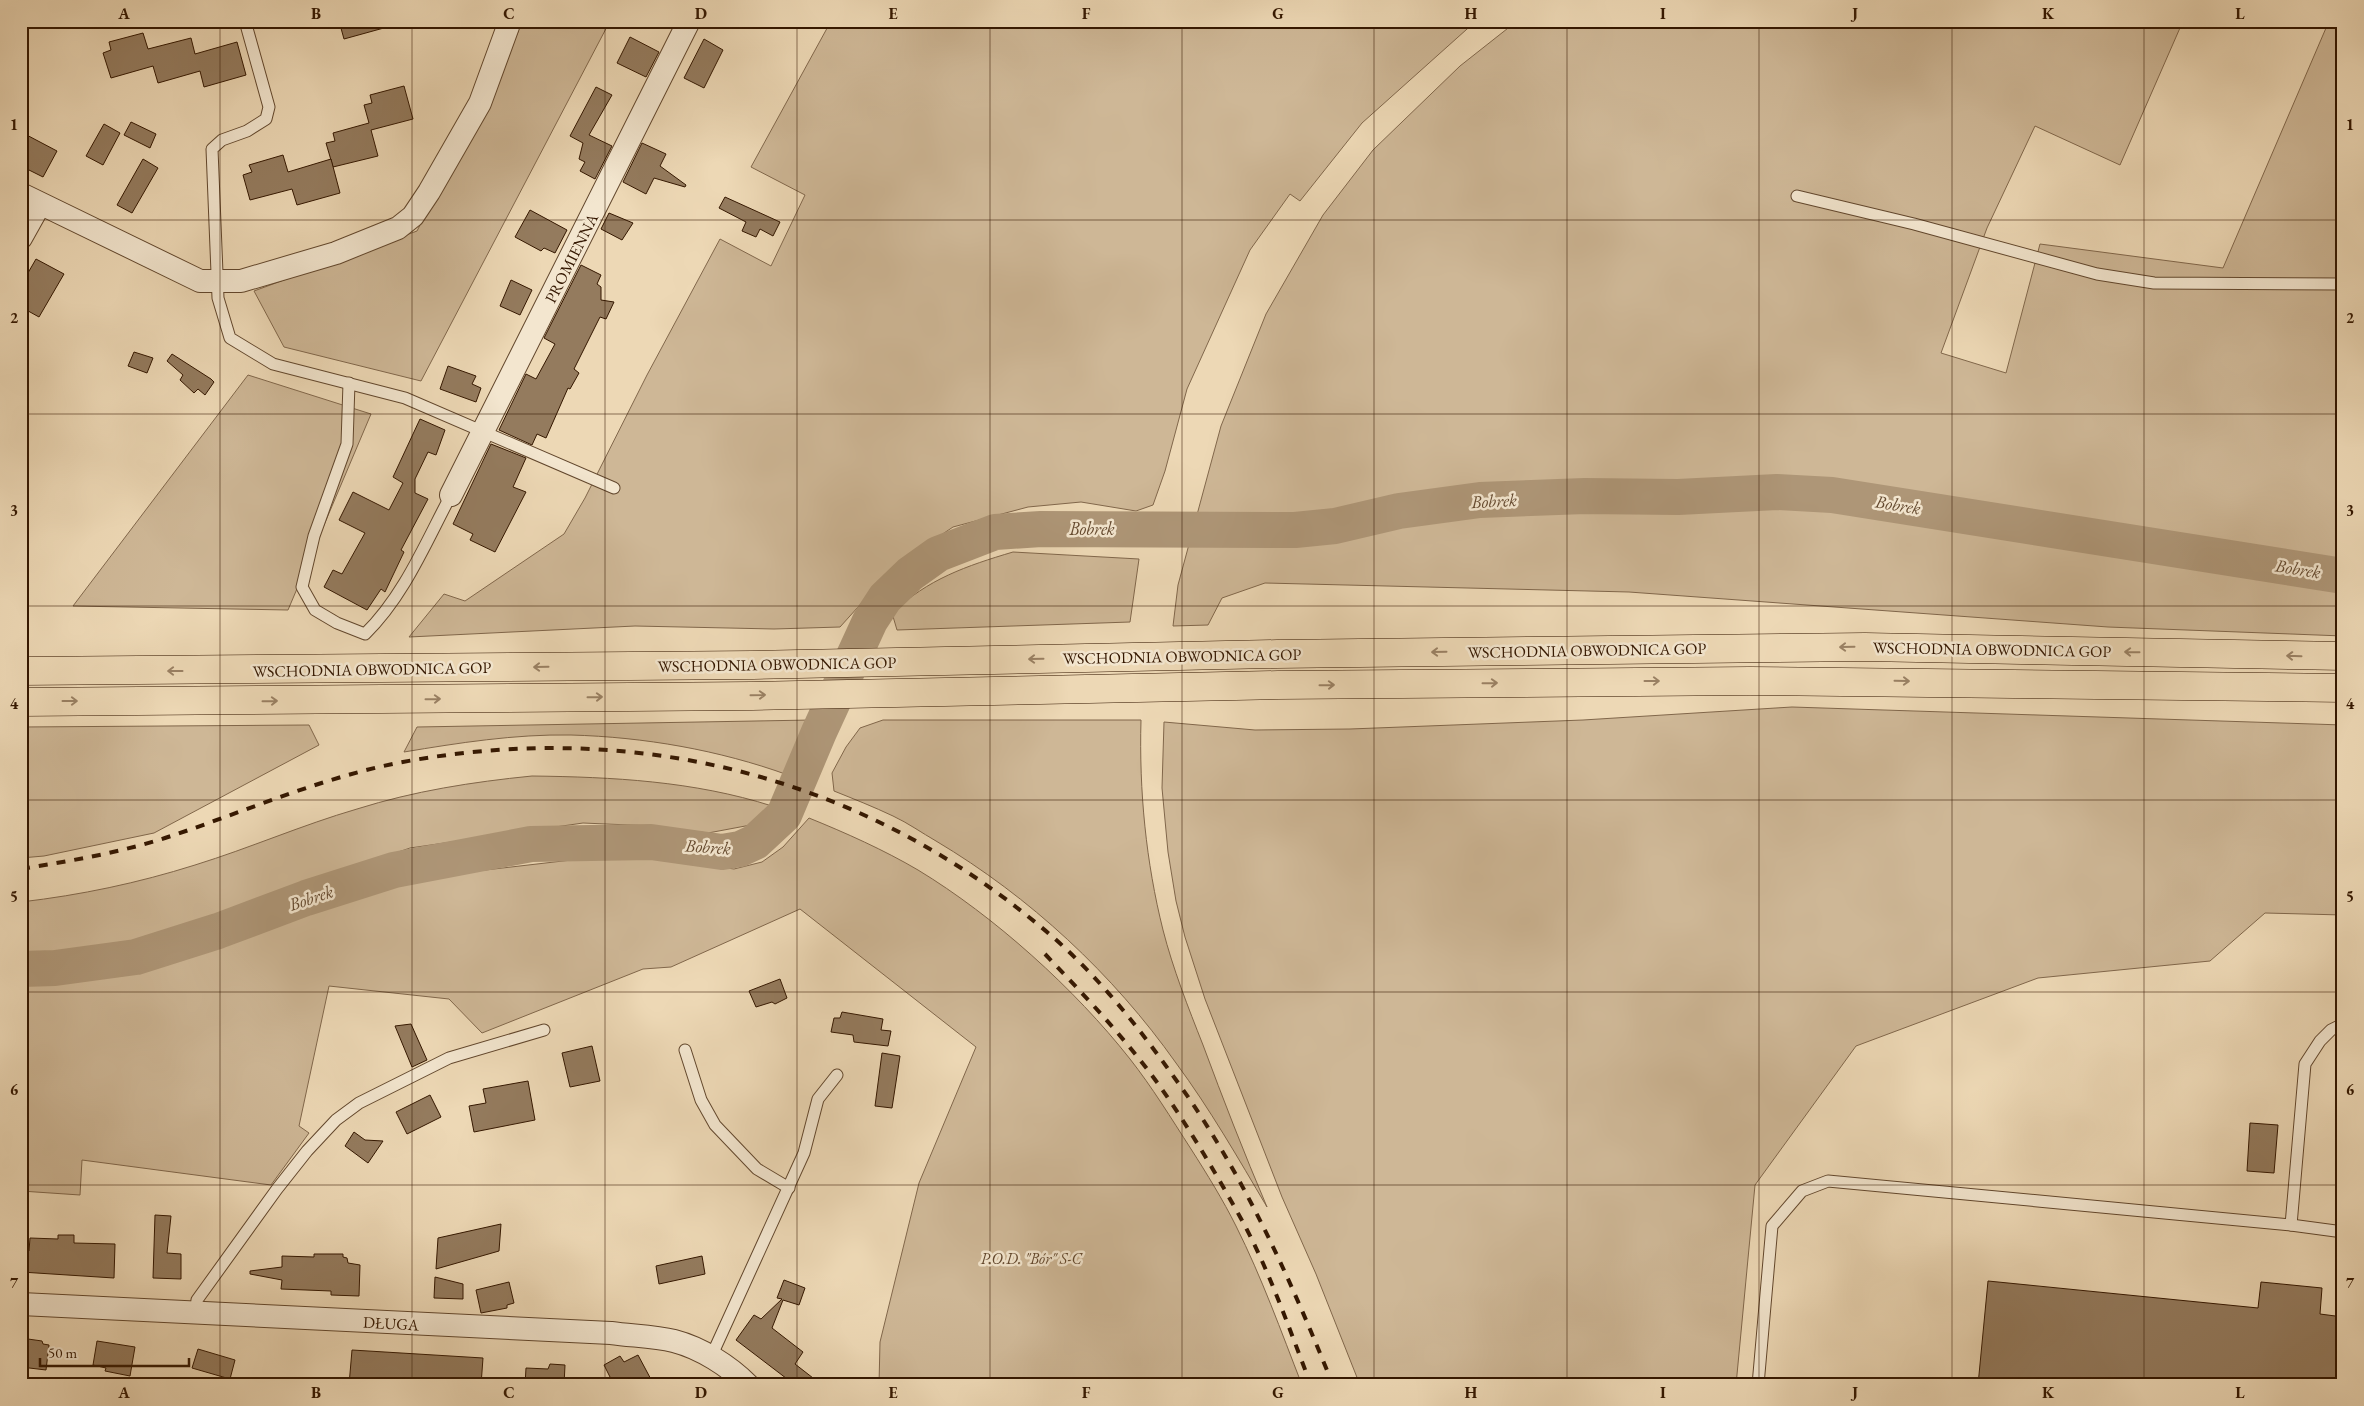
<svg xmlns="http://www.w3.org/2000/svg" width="2364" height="1406" font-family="'EB Garamond',serif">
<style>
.green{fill:#ceb796;stroke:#81674b}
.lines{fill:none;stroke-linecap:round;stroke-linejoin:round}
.river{stroke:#ae9677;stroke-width:36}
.building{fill:#947b5e;stroke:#341700}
.lane-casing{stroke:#62472d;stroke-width:13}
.street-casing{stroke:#62472d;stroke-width:24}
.highway-casing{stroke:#341700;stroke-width:29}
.lane{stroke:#f3e6cf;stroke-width:11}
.street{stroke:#f3e6cf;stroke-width:22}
.highway{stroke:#edd8b5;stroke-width:28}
.rail{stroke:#341700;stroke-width:4;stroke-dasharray:9 9;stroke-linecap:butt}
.oneway{stroke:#9a8164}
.grid{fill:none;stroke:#341700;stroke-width:1;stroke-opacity:0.55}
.labels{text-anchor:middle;stroke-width:5;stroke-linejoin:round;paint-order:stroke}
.street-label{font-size:16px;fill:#341700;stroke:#f3e6cf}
.park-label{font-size:16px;font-style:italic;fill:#62472d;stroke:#f3e6cf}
.water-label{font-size:18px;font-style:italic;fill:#654a30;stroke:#f3e6cf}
.neatline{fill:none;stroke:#341700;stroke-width:2}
.grid-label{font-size:16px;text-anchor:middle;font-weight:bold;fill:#341700}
</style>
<rect width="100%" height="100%" fill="#edd8b5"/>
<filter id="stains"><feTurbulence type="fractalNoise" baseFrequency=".004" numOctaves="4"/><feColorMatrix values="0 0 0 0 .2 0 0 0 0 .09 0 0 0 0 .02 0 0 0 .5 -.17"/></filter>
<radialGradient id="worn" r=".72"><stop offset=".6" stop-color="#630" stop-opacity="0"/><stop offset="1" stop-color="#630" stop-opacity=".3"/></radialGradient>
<!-- green -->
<g class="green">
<path d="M519,21H610L421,381L284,347L254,291L417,231L518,32Z"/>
<path d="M831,21H1476L1362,123L1300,201L1290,194L1250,250L1187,389L1165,471L1153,505L1136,511L1081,502L1028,507L953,527L895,566L840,627L774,629L635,626L409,637L444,594L465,601L564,534L585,498L647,375L720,239L771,266L805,195L751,167Z"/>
<path d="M1517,21H2183L2120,165L2035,126L1987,228L1941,353L2006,373L2040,244L2223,268L2329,21H2343V636L2108,627L1629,592L1265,583L1222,598L1208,625L1173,626L1178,585L1221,426L1266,314L1323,215L1373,150L1460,66Z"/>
<path d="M248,375L371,414L288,610L73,606Z"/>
<path d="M1013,552L1139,559L1130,622L897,630L892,613C928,579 966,566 1013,552Z"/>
<path d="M1792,707L2343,725V915L2265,913L2210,961L2038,978L1856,1046L1755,1185L1736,1385H1360L1316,1274L1282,1197L1205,999L1185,937L1176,901L1168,852L1162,788L1164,722L1255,730L1350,729L1583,720Z"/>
<path d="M812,720L788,775C719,750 644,737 571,735C515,734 458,743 404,752L417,727Z"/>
<path d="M883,720H1141C1139,791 1146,862 1163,930C1173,969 1188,1007 1203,1045C1223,1099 1244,1153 1267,1207C1238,1158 1210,1109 1176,1063C1113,974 1030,897 936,841C922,833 908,823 893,816C874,807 854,799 834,791L832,773L846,747L860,728Z"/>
<path d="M309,725L319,745L154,833L44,856L21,858V727Z"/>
<path d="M532,776C612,777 694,781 772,806L756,824L708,833L653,826L583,823L410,848L317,880L320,909L397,883L451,874L580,859L645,856L734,869L762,862L783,847L809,818C846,833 884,850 918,870C994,916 1075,989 1130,1059C1152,1087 1171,1118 1191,1149C1207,1174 1223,1200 1236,1226C1262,1278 1281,1331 1302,1385H879L880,1342L919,1183L976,1047L800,909L671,967L643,969L482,1033L449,999L329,986L299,1126L309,1133L271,1185L82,1160L80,1195L21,1191V902C81,895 138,883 195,865C250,848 302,825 357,809C414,791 472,782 532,776Z"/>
</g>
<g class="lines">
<!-- river -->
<path class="river" d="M21,969L55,968L136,957L218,931L306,898L394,870L531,844L651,842L722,852L740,849L755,842L784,815L819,732L870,621L885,598L910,574L938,554L995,532L1041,529L1295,530L1335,526L1399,511L1480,500L1585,496L1678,497L1777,492L1832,495L2343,576"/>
</g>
<!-- building -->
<g class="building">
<path d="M339,21H391V26L344,39Z"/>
<path d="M143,33L148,49L191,38L195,54L237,42L246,75L204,87L200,71L158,83L153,66L111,78L103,53L111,50L109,42Z"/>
<path d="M630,37L659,52L646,77L617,63Z"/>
<path d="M704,39L723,50L704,88L684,78Z"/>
<path d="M404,86L413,119L371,130L378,156L333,167L326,143L335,141L333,133L369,123L364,105L372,103L370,95Z"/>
<path d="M596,87L612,95L589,135L612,146L595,179L580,171L585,162L579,159L583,143L570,136Z"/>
<path d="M131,122L156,134L150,148L124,135Z"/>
<path d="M104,124L120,133L103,165L86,156Z"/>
<path d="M21,132L57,151L43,177L21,166Z"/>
<path d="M642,143L666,154L660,166L686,185L685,187L654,178L646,194L623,182Z"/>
<path d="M283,155L288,172L331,159L340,193L297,205L292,189L250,200L243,175L252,172L249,165Z"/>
<path d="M143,159L158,168L132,213L117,205Z"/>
<path d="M725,197L780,222L773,236L760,229L756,237L742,231L746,222L719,208Z"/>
<path d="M530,210L567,230L555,253L544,248L541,251L515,237Z"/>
<path d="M609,213L633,223L622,240L601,229Z"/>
<path d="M36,259L64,274L39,317L21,307V285Z"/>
<path d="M581,265L601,275L597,284L601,287V300L614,302L606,319L600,317L574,369L579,373L570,389L568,388L546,438L537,434L532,445L499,430L526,374L536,379L555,344L544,338Z"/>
<path d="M511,280L532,290L520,315L500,306Z"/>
<path d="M134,352L153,358L147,373L128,366Z"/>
<path d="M172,354L211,379L214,382L205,395L198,389L194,393L180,380L183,375L167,361Z"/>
<path d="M448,366L476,376L472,384L481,388L476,402L440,389Z"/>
<path d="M420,419L445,430L436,455L428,452L415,479V493L428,499L401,550L404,552L385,592L381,589L367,610L324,587L333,570L342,574L365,533L339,520L353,492L389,510L403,483L393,477Z"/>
<path d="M491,444L526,458L513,487L526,492L495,552L470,540L473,534L453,524Z"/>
<path d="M780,979L787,998L775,1004L772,1002L756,1007L749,991Z"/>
<path d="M842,1012L883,1019L881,1030L891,1031L888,1046L854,1042L853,1035L831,1032L834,1018H840Z"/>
<path d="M411,1024L427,1060L412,1067L395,1026Z"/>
<path d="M592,1046L600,1081L570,1087L562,1053Z"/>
<path d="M882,1053L900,1056L892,1108L875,1106Z"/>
<path d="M528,1081L535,1120L474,1132L469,1106L486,1103L483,1089Z"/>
<path d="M430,1095L441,1117L407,1134L396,1112Z"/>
<path d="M2250,1123L2278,1125L2274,1173L2247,1171Z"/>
<path d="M354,1132L365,1140L383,1141L368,1163L345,1146Z"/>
<path d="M155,1215L171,1216L167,1253L181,1254V1279L153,1278Z"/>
<path d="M501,1224L499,1251L436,1269L438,1238Z"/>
<path d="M58,1235H74V1243L115,1244L114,1278L21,1272V1250L29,1251L30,1238L58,1239Z"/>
<path d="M314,1254H343V1257L347,1258L348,1263L360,1265L359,1296L331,1295V1291L281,1289L282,1280L250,1274V1271L282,1267V1256L314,1257Z"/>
<path d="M702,1256L705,1274L659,1284L656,1266Z"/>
<path d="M435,1277L463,1284V1299L434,1298Z"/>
<path d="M784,1280L805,1288L799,1305L783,1300L772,1328L803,1352L795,1364L822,1385H795L736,1340L754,1315L761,1319L782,1299L777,1298Z"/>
<path d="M1988,1281L2258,1308L2261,1282L2322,1288L2320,1314L2343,1317V1385H1978Z"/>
<path d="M509,1282L514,1303L507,1305V1308L481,1313L476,1290Z"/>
<path d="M21,1338L42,1341L43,1344L49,1345L46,1370L21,1367Z"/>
<path d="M97,1341L135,1347L130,1376L105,1371L106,1368L93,1365Z"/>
<path d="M198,1349L235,1360L230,1379L192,1368Z"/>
<path d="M352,1350L483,1358L481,1385H349Z"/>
<path d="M638,1355L654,1385H614L604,1365L620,1356L624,1362Z"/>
<path d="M550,1364L565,1365L564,1385H525L526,1368L548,1369Z"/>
</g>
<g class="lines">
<!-- lane casing -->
<g class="lane-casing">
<g id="lane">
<path d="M245,21L269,107L266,119L247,131L222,140L212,149L218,298L230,338L273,364L405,398L614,488"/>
<path d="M1797,196L1914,224L2097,274L2154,283L2343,284"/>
<path d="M349,383L347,444L314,536L302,587L315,610L337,623L365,634C404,596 426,542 451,495"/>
<path d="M685,1050L701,1100L715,1125L757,1169L789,1188"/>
<path d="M2291,1225L2305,1064L2320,1041L2331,1030L2343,1024"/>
<path d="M195,1314L197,1300L277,1189L307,1151L336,1120L359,1103L449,1058L544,1030"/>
<path d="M711,1357L804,1153L818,1099L837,1075"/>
<path d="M1758,1385L1772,1226L1802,1191L1828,1181L2291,1225L2343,1232"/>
</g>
</g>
<!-- street casing -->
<g class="street-casing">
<g id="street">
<path d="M21,194L200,281H241L336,253L398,228L413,216L429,192L480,103L510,21"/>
<path d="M21,238L40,204"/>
<path d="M451,495L689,21"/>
<path d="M21,1304L611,1333C632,1336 654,1336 674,1341C701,1348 729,1366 748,1385"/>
</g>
</g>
<!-- highway casing -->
<g class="highway-casing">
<g id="highway">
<path d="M21,671L753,665L1277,654L1865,647L2343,656"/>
<path d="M21,702L752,696L1278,685L1750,681L2343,688"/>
</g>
</g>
<!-- lane -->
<use href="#lane" class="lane"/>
<!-- street -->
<use href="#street" class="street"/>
<!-- highway -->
<use href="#highway" class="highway"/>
<!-- rail -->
<g class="rail">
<path d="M21,869C70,861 118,853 165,838C248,811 328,774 414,760C642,721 863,778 1041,927C1091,968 1134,1021 1171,1073C1241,1168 1289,1276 1333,1385"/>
<path d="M1045,954C1085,996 1125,1038 1159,1085C1190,1129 1218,1177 1244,1224C1271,1275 1290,1331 1311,1385"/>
</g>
</g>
<!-- one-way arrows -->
<defs><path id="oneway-shaft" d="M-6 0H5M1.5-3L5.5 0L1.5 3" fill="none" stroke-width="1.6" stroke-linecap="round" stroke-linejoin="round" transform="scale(1.25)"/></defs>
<g class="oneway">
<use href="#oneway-shaft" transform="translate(1847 647) rotate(179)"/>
<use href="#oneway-shaft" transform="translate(1439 652) rotate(179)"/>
<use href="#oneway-shaft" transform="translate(2132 652) rotate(-179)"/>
<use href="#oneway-shaft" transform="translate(2294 656) rotate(-178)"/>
<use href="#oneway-shaft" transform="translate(1036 659) rotate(179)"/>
<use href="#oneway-shaft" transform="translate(541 667) rotate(179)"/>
<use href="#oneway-shaft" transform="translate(175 671) rotate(180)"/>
<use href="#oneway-shaft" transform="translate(1652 681)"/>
<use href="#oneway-shaft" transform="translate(1902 681) rotate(1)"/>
<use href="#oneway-shaft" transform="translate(1490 683) rotate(-1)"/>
<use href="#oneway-shaft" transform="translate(1327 685) rotate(-1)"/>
<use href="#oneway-shaft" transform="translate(758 695) rotate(-1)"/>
<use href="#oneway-shaft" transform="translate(595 697) rotate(-1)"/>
<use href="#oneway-shaft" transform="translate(433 699) rotate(-1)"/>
<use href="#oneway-shaft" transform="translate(70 701)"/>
<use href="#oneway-shaft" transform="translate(270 701) rotate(-1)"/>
</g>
<!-- grid -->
<path class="grid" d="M220,21V1385M412,21V1385M605,21V1385M797,21V1385M990,21V1385M1182,21V1385M1374,21V1385M1567,21V1385M1759,21V1385M1952,21V1385M2144,21V1385M21,220H2343M21,414H2343M21,606H2343M21,800H2343M21,992H2343M21,1185H2343"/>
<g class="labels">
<!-- street labels -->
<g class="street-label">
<text transform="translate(571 258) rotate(-63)" y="6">PROMIENNA</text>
<text transform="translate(1992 649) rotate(1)" y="6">WSCHODNIA OBWODNICA GOP</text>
<text transform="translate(1587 650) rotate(-1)" y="6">WSCHODNIA OBWODNICA GOP</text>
<text transform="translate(1182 656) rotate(-1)" y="6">WSCHODNIA OBWODNICA GOP</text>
<text transform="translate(777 664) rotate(-1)" y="6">WSCHODNIA OBWODNICA GOP</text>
<text transform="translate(372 669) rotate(-1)" y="6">WSCHODNIA OBWODNICA GOP</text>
<text transform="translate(391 1323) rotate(3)" y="6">DŁUGA</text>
</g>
<!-- park labels -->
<g class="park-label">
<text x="1031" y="1264">P.O.D. "Bór" S-C</text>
</g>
<!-- water labels -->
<g class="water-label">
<text transform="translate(1494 501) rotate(-3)" y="6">Bobrek</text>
<text transform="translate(1898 505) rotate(9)" y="6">Bobrek</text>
<text x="1092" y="535">Bobrek</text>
<text transform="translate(2298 569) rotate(9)" y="6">Bobrek</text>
<text transform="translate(708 847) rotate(4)" y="6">Bobrek</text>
<text transform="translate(311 898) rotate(-19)" y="6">Bobrek</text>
</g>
</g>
<!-- margin -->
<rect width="2364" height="1406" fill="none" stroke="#edd8b5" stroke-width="55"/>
<!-- scale -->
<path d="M40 1358v8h149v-8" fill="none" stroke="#341700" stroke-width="2.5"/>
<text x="48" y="1358" font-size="15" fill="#341700" stroke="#f3e6cf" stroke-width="4" paint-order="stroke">50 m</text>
<rect x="28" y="28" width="2308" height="1350" class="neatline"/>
<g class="grid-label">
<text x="124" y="19">A</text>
<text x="316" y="19">B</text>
<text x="509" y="19">C</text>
<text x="701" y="19">D</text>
<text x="893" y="19">E</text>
<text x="1086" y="19">F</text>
<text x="1278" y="19">G</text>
<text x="1471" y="19">H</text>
<text x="1663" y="19">I</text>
<text x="1855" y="19">J</text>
<text x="2048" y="19">K</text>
<text x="2240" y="19">L</text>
<text x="14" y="130">1</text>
<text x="2350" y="130">1</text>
<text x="14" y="323">2</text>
<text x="2350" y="323">2</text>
<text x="14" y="516">3</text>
<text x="2350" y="516">3</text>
<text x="14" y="709">4</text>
<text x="2350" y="709">4</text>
<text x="14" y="902">5</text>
<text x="2350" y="902">5</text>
<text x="14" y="1095">6</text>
<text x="2350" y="1095">6</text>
<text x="14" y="1288">7</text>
<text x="2350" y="1288">7</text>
<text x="124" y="1398">A</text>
<text x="316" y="1398">B</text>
<text x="509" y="1398">C</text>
<text x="701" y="1398">D</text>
<text x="893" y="1398">E</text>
<text x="1086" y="1398">F</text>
<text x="1278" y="1398">G</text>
<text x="1471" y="1398">H</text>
<text x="1663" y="1398">I</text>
<text x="1855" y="1398">J</text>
<text x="2048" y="1398">K</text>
<text x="2240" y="1398">L</text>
</g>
<rect width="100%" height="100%" filter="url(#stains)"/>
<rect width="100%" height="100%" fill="url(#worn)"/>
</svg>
